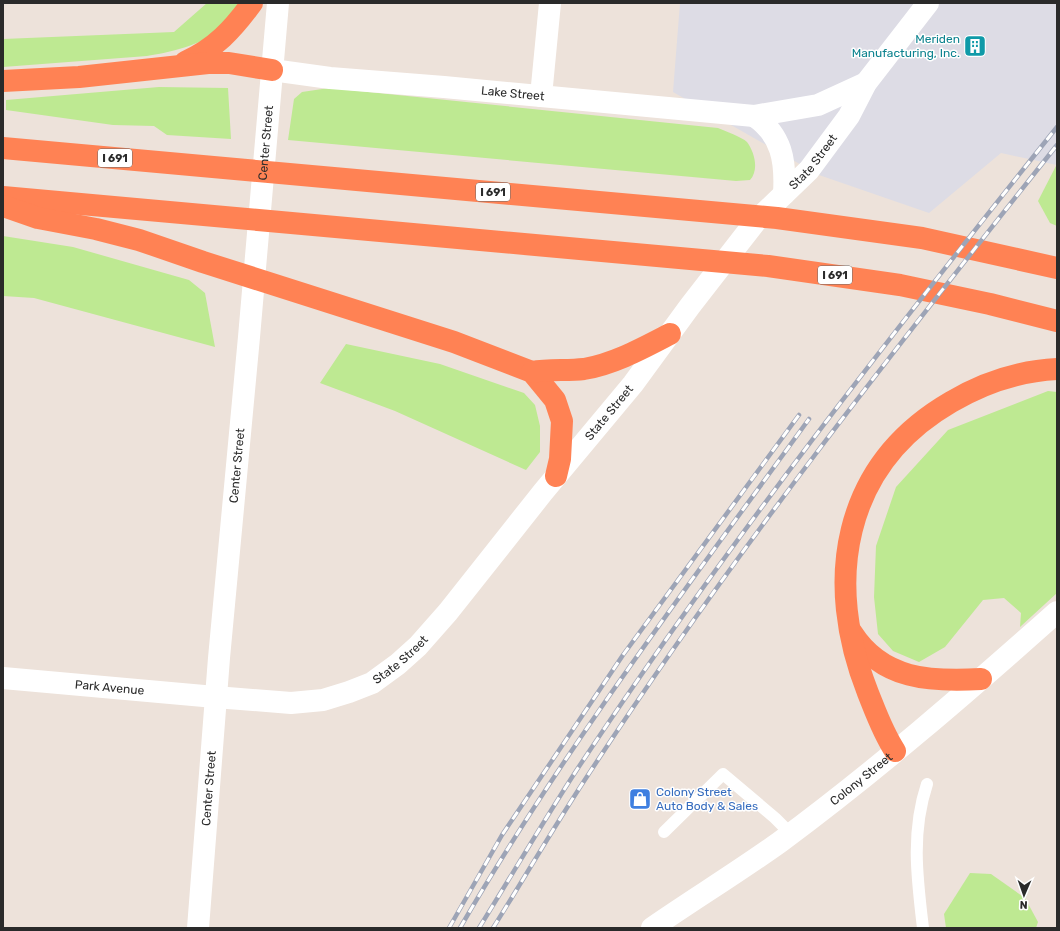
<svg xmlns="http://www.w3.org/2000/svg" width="1060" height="931" font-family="Rubik,sans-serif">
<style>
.industrial{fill:#dddce5}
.green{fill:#bee992}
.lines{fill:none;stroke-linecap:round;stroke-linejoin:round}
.lane{stroke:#fff;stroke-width:12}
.street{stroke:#fff;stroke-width:22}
.secondary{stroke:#fff;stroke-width:22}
.highway{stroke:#ff8254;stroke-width:22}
.rail-casing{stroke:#9da4b6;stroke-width:4.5}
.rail{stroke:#fff;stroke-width:3;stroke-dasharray:9;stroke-linecap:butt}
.labels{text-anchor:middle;stroke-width:3;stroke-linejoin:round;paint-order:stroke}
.shield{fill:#fff;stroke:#6a6a6a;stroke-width:1}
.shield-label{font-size:11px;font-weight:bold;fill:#2a2a2a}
.culture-label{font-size:12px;fill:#0d838f;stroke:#fff;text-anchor:end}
.street-label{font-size:12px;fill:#2a2a2a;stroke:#fff}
.shop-label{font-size:12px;fill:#366cbe;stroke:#fff;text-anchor:start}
</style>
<rect width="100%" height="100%" fill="#ede2da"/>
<!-- industrial -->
<path class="industrial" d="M680,3H1057V165L1001,153L929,213L819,175L673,92Z"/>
<!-- green -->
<g class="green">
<path d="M207,3H240C234,12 227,22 219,30C205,44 167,53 147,56L3,67V39L174,32Z"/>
<path d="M159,87L228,88L231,139L167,135L154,126L113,125L6,110V100Z"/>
<path d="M329,88L718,128C725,131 742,137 747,142C755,153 759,170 750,180L736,181L288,140L294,99L302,92Z"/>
<path d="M1057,164V226L1050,223L1038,201Z"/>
<path d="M3,236L73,247L189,280L205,293L215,347L34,298L3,296Z"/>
<path d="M346,344L440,364L524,393L535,405L540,426V452L526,470L395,411L320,383Z"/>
<path d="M1048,391L1057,392V593L1020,627L1021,613L1004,598L983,600L945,647L919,662L893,651L878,634L874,597L876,546L896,487L948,430Z"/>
<path d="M970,873L991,874L1025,898L1038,922L1036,928H946L944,914Z"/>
</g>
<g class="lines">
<!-- lane -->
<g class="lane">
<path d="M664,832L723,774L775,818L791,834"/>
<path d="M923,928C917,878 911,832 927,784"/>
</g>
<!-- street -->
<g class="street">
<path id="s1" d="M272,70L330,78L444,87L754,116L818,105L866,83"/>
<path d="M541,96L550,3"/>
<path d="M754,116C782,135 786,161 784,194"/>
<path id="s2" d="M3,678L215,697"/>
</g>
<!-- secondary -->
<g class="secondary">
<path id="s3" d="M215,697L291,703L323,700L349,692L372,683L398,664L418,646L448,612L543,492L633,384L690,306L756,221L809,170L849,116L866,83L928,3"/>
<path id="s4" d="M198,928L219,658L249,337L278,3"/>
<path id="s5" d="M652,928C694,899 738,872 780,842C876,771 967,692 1057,612"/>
</g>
<!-- highway -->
<g class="highway">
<path d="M185,62C215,49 233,29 252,3"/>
<path d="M3,81L79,77L208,63H229L272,70"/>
<path d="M3,148L777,218L922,238L1057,268"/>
<path d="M3,197L768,266L900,285L990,304L1057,321"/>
<path d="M3,206L38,218L96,229L139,240L203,262L454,342L532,372L555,400L562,421L560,459L556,476"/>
<path d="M532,372C549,369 567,371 584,369C614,364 643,348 670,334"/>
<path d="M852,633C882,680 931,682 981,679"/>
<path d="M895,751C883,733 876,713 868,693C824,582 841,466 951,402C983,383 1019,371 1057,369"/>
</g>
<!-- rail casing -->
<g class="rail-casing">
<g id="rail">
<path d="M449,928L502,835L623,655L799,415"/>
<path d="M460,928C563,750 688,586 809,419"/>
<path d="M479,928C512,875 544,820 578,768C726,545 891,335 1057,127"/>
<path d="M493,928C525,877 555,825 588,775C731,556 894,350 1057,145"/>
</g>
</g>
<!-- rail -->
<use href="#rail" class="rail"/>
</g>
<!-- icons -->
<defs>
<g id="building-square" transform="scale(1.15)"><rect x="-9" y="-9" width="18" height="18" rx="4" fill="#0f9aa8" stroke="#fff"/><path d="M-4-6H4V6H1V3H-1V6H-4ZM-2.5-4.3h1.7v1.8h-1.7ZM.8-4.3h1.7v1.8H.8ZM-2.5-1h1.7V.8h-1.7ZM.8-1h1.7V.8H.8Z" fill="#fff"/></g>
<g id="shop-square" transform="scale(1.15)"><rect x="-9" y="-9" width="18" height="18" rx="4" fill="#3f7fe0" stroke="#fff"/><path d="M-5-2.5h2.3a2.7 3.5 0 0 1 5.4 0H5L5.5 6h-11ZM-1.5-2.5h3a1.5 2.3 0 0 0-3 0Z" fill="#fff"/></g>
</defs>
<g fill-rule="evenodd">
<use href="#building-square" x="975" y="46"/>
<use href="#shop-square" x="640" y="799"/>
</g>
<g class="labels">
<!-- shield labels -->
<g class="shield">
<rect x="98" y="149" width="34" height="18" rx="3"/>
<rect x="476" y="183" width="34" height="18" rx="3"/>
<rect x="818" y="266" width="34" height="18" rx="3"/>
</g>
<g class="shield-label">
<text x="115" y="162">I 691</text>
<text x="493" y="196">I 691</text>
<text x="835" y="279">I 691</text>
</g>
<!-- culture labels -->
<g class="culture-label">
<text x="960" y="43">Meriden<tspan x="960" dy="14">Manufacturing, Inc.</tspan></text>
</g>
<!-- street labels -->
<g class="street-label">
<text dy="4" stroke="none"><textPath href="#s1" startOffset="242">Lake Street</textPath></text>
<text dy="4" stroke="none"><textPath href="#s4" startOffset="788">Center Street</textPath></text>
<text dy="4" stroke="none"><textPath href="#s3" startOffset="845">State Street</textPath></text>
<text dy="4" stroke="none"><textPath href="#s3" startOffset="521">State Street</textPath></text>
<text dy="4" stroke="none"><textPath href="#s4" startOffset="464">Center Street</textPath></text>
<text dy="4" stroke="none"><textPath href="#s3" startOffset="197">State Street</textPath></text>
<text dy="4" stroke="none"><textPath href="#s2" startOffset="107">Park Avenue</textPath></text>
<text dy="4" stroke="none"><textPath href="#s5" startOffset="257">Colony Street</textPath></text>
<text dy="4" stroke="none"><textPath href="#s4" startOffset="140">Center Street</textPath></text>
</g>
<!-- shop labels -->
<g class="shop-label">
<text x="656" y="796">Colony Street<tspan x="656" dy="14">Auto Body &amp; Sales</tspan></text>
</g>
</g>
<!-- border -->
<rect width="1060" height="931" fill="none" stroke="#2a2a2a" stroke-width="8"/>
<!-- north arrow -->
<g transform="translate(1024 895) rotate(182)" stroke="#ffffff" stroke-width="3" paint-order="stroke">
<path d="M0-3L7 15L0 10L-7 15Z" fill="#2a2a2a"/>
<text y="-6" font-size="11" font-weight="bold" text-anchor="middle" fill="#2a2a2a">N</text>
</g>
</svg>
